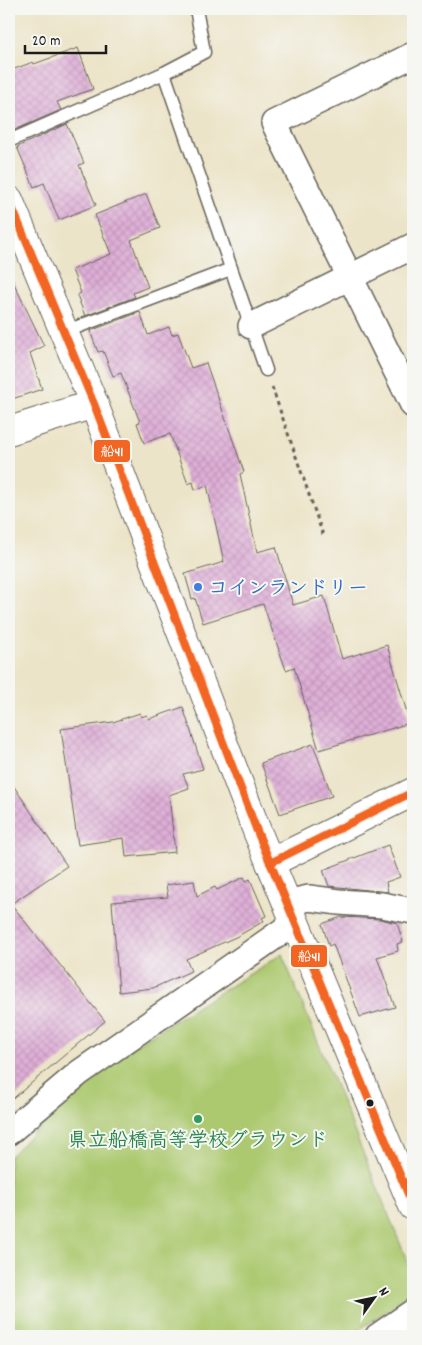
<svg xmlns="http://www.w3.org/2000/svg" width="422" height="1345" font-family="Dekko,'Klee One',sans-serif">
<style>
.green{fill:#acc96f;stroke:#647246}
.building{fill:url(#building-cross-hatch)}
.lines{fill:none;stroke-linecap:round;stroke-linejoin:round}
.lane-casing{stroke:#656258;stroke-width:15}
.street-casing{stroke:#656258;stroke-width:28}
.secondary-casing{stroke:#656258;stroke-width:30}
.path{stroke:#656258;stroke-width:3;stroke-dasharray:4 4;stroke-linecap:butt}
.lane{stroke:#fff;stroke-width:12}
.street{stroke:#fff;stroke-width:25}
.secondary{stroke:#fff;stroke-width:28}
.bus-1-casing{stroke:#f6f6f2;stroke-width:11}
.bus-1{stroke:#f26522;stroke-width:8}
.shop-dot{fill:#3f7fe0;stroke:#f6f6f2;stroke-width:2}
.bus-dot{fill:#1c1c1c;stroke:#f6f6f2;stroke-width:2}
.leisure-dot{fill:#2e9e5b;stroke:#f6f6f2;stroke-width:2}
.labels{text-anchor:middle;stroke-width:4;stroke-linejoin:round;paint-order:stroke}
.shop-label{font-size:20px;font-weight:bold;fill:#366cbe;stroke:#f6f6f2;text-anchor:start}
.leisure-label{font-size:20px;font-weight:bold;fill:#27864d;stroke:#f6f6f2}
.line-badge{stroke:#f6f6f2;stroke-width:2}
.badge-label{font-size:14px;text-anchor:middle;font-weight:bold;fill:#fff}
</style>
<defs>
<pattern id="building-cross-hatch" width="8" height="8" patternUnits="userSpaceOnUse" patternTransform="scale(1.25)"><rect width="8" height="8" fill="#deaed7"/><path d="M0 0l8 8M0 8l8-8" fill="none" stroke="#be95b8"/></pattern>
</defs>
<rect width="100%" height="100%" fill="#f6f6f2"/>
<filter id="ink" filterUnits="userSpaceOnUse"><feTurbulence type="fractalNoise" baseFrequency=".02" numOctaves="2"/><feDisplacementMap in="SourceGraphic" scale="10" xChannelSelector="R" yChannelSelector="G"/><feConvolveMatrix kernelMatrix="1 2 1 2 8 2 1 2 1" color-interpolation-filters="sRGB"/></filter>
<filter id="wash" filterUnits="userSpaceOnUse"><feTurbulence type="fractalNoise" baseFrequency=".0096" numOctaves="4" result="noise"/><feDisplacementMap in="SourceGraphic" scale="20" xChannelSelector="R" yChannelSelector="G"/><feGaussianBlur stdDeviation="1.12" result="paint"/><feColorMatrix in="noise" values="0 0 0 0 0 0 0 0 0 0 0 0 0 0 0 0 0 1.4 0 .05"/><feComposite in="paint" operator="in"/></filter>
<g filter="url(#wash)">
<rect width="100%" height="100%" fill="#ece4c8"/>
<!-- green -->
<path class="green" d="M282,954L413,1275V1294L349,1336H9V1157L85,1081L143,1040Z"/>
<g id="blocks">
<!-- building -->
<g class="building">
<path d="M78,48L93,89L57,102L61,110L10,132L9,128V71L33,62L34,64Z"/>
<path d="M67,124L84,163L79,165L96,205L59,220L44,183L34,187L17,147Z"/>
<path d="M146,194L160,228L131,240L148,287L133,293L135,297L85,316L77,295L81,293L72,270L111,254L95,215Z"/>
<path d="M9,273L44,346L30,353L42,389L9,400Z"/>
<path d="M140,312L148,335L169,327L172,335L178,333L191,368L206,363L244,472L240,474L257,552L276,547L293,605L324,596L342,659L387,645L410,723L319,750L294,667L286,670L263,604L203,623L195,598L192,599L185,574L224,562L207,485L195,490L193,482L188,484L170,434L144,443L137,423L140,422L121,373L113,376L103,351L98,352L90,331Z"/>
<path d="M183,707L203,769L183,774L189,788L169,795L175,852L126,857L124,838L78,845L61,729L113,722L140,713L141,717L147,715L149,719Z"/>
<path d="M313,744L332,796L280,814L261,763Z"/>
<path d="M9,779L67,866L11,904L105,1021L9,1102Z"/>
<path d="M388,845L400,877L386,882L388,892L329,886L323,870Z"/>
<path d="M244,877L246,881L250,879L266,916L262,918L264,921L238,936L186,959L191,971L153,988L119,992L112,902L168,897L166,885L194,881L197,896L215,887L217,890Z"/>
<path d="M341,917L380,919L397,923L403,942L397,944L398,951L377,957L395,1007L360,1017L333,944L329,946L322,924Z"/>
</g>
</g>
</g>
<g filter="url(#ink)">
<use href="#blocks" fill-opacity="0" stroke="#656258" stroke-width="1"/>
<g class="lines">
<!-- lane casing -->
<g class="lane-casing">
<g id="lane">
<path d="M164,73L266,370"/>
<path d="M9,141L164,73L204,52L196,9"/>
<path d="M64,332L231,269"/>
</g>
</g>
<!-- street casing -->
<g class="street-casing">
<g id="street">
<path d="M413,55L274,123L413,405"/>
<path d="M251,326L413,246"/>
<path d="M286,903L309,898L339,902L382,905L413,911"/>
<path d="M9,1132L79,1073L294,923"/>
<path d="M378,1336L413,1312"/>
</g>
</g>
<!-- secondary casing -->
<g class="secondary-casing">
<g id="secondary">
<path d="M9,200L94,404L257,831L413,1206"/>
<path d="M9,431L94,404"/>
<path d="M270,863L413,792"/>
</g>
</g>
<!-- path -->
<path class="path" d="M272,387L323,535"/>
<!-- lane -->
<use href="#lane" class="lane"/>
<!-- street -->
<use href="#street" class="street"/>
<!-- secondary -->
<use href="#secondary" class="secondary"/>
<!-- bus-1 casing -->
<g class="bus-1-casing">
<g id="bus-1">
<path d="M9,200L94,404L257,831L413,1206"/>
<path d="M270,863L413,792"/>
</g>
</g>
<!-- bus-1 -->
<use href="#bus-1" class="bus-1"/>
</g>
</g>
<!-- markers -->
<circle class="shop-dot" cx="198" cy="587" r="5"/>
<circle class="bus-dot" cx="370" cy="1103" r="4.5"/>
<circle class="leisure-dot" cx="198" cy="1119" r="5"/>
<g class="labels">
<!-- shop labels -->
<g class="shop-label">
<text x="208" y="594">コインランドリー</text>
</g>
<!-- leisure labels -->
<g class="leisure-label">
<text x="198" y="1146">県立船橋高等学校グラウンド</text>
</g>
</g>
<g class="line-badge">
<rect x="93" y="439" width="38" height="24" rx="5" fill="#f26522"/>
<rect x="290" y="944" width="38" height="24" rx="5" fill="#f26522"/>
</g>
<g class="badge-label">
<text x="112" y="456">船41</text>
<text x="309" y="961">船41</text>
</g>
<!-- margin -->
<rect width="422" height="1345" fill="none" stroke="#f6f6f2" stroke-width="30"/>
<!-- north arrow -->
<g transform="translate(374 1298) rotate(57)" stroke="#f6f6f2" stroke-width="4" paint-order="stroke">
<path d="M0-4L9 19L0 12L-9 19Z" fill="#1c1c1c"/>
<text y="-8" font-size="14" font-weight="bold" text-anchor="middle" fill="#1c1c1c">N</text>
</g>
<!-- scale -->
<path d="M25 45v8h81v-8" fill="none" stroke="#1c1c1c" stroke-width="2.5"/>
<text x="32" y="45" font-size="15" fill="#1c1c1c" stroke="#f6f6f2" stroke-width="4" paint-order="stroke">20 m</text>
</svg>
